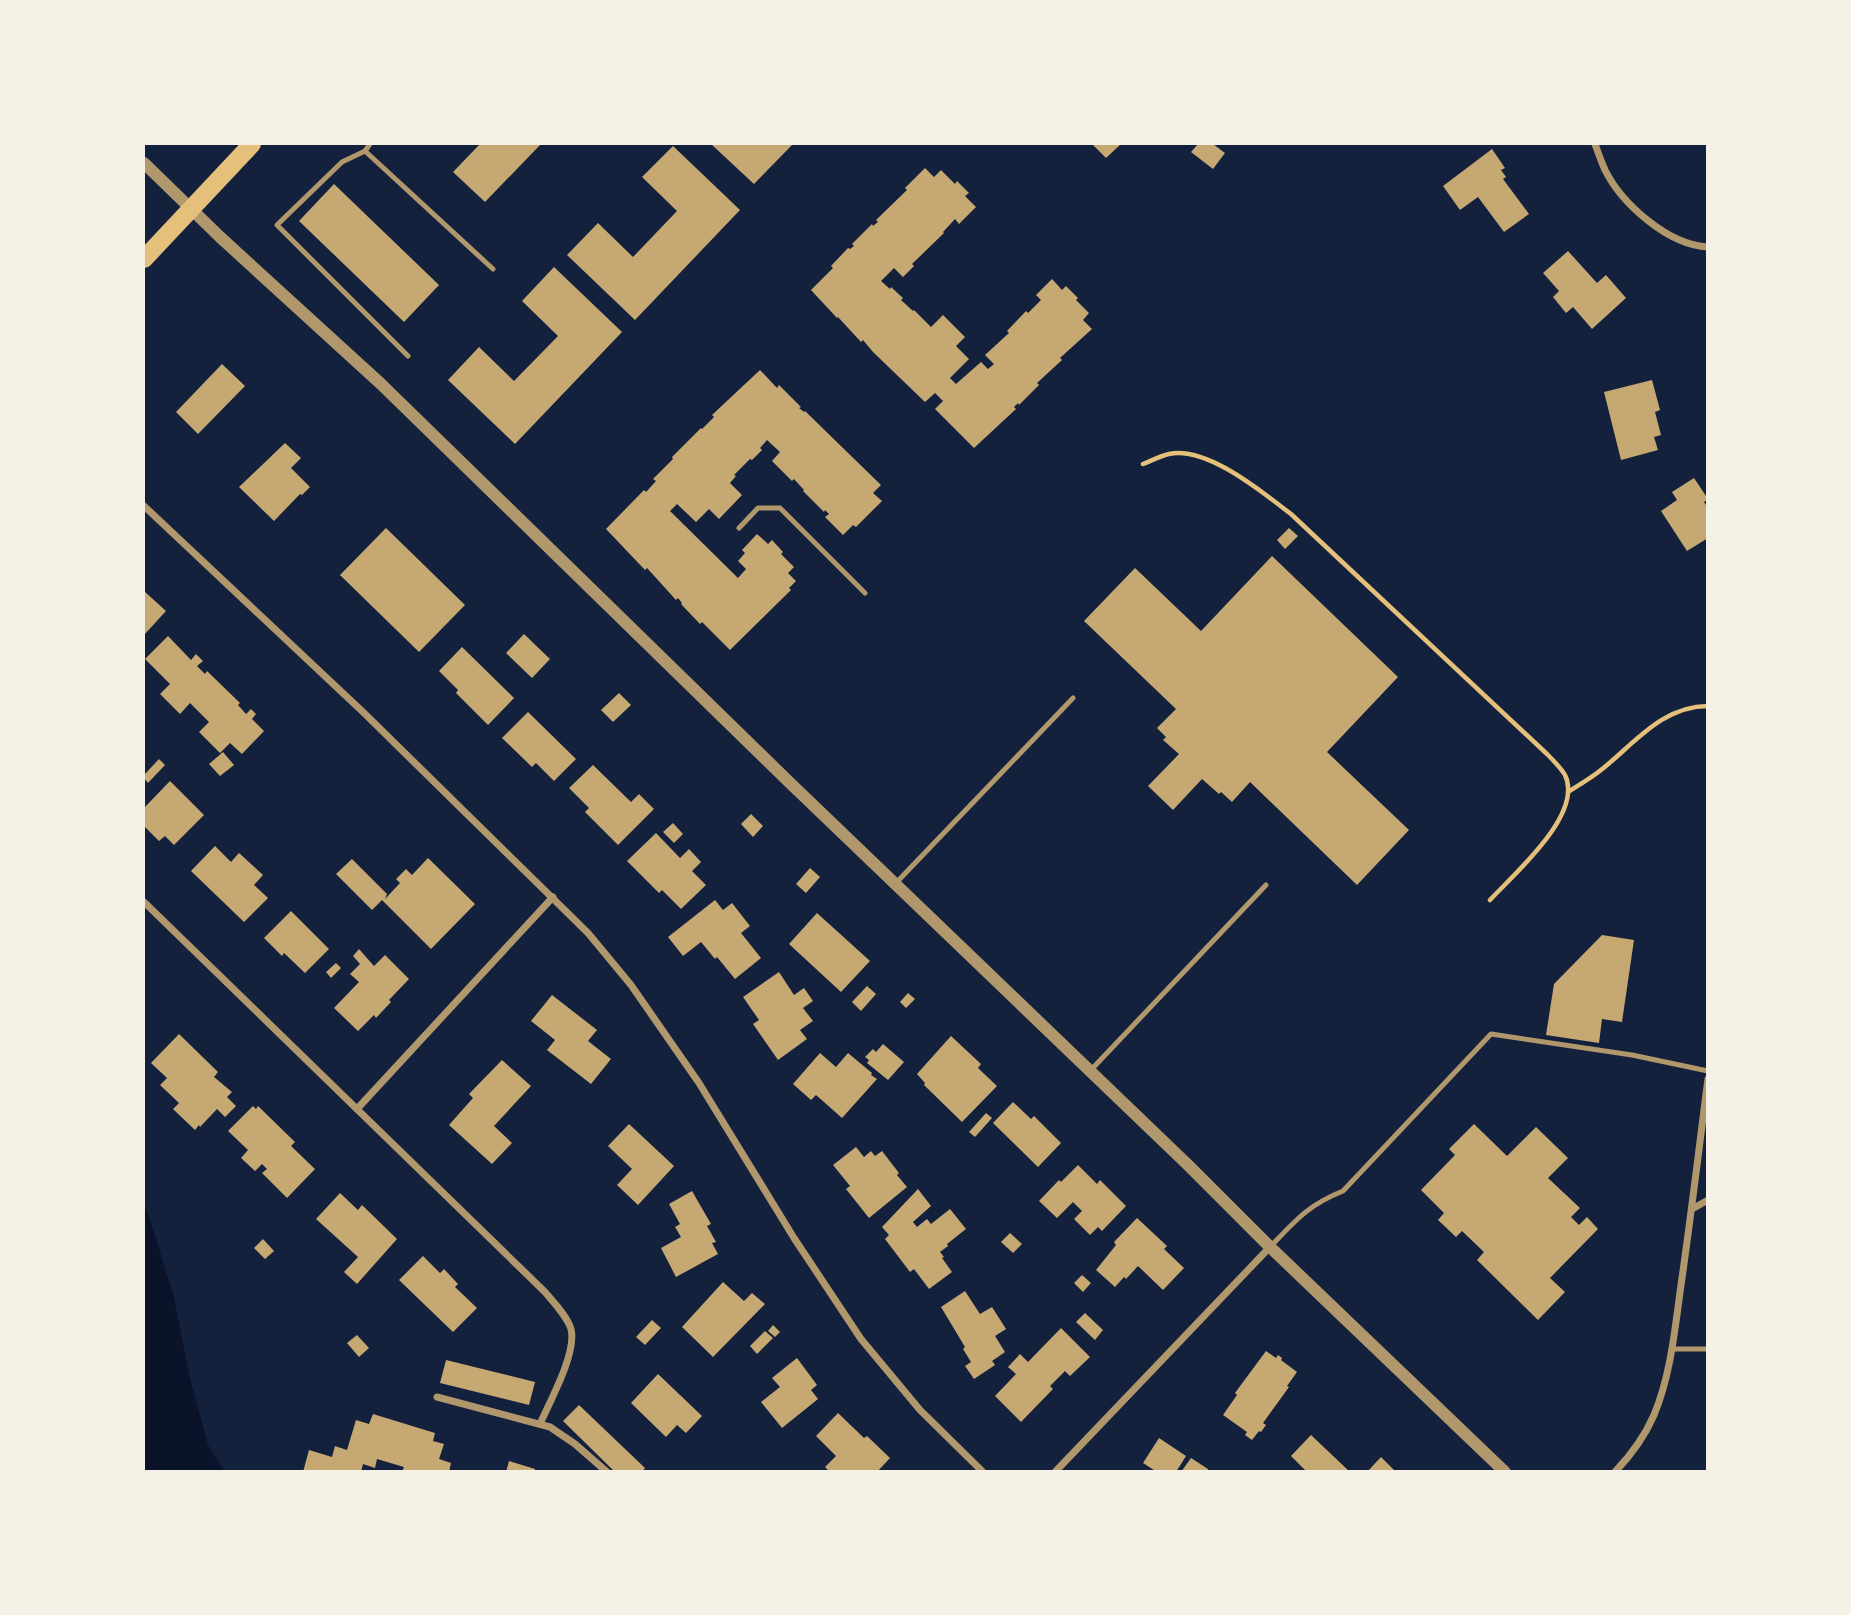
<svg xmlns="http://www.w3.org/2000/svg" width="1851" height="1615" font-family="Quicksand,sans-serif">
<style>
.water{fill:#0b132b}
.building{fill:#c6a872}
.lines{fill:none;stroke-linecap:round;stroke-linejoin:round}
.path{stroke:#e5c07b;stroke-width:4.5}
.service{stroke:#b1986c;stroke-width:5}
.minor{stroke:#b1986c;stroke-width:7}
.tertiary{stroke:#b1986c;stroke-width:12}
.primary{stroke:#e5c07b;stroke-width:18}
</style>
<rect width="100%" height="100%" fill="#14213d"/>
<!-- water -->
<path class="water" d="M144,1206L149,1216L174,1297L190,1378L208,1445L224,1471H144Z"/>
<!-- building -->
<g class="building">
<path d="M480,144H541L485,202L453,172Z"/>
<path d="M711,144H793L754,184Z"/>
<path d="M1092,144H1118L1120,145L1106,158Z"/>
<path d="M1198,144H1213L1225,153L1213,169L1191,152Z"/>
<path d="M673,146L740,210L635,320L567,255L598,223L633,257L677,211L642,177Z"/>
<path d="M1492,149L1505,168L1501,170L1506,177L1503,179L1529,214L1504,232L1478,197L1460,210L1443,186Z"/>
<path d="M925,168L934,177L941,170L955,184L957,181L969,193L965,196L976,207L959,224L955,219L943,232L944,233L912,264L914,266L903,277L894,268L881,281L890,289L891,287L903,298L901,300L913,311L914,310L931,327L943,315L965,337L956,346L969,359L950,378L956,384L981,362L988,369L994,364L985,355L1009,333L1007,331L1026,311L1028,313L1041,300L1036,295L1052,279L1062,290L1066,286L1078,298L1076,300L1089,313L1083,320L1092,329L1060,358L1062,360L1037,383L1039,385L1019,405L1018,403L1014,407L1016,409L974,448L935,409L943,401L935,393L925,402L873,352L863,340L861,342L838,317L837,318L811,290L833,268L831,266L848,248L850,249L854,246L852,244L872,224L873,226L878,222L876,220L907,190L905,188Z"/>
<path d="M334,184L439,285L404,322L299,221Z"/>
<path d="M1568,251L1597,283L1606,275L1626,298L1592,329L1573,307L1566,313L1553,297L1559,291L1543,273Z"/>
<path d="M554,267L622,332L515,444L448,380L479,347L514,381L558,336L522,301Z"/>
<path d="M222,364L245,386L198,434L176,412Z"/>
<path d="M760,370L777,388L779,385L801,407L799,408L804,412L805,411L881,485L873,493L882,501L856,527L853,525L843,535L825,517L829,514L825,510L824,512L803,491L804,490L794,479L792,481L772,461L780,452L767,440L760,448L762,450L752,460L750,459L734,475L736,476L730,483L742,495L719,519L709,509L696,522L677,504L670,511L738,578L746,569L738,561L745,553L742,550L757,534L768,544L772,540L783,552L781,554L794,567L788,573L796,581L789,588L791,590L730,650L702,622L700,624L681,604L682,603L678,598L676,600L647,568L645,570L606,529L644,490L646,492L656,481L653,479L673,459L672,457L701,428L702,429L714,417L712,415Z"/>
<path d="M1652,380L1660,410L1655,412L1661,435L1654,437L1658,450L1621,460L1604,392Z"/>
<path d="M285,443L301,458L291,468L310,487L302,495L300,494L274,521L239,487Z"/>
<path d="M1694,478L1708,499L1704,502L1708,508V538L1687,551L1661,511L1677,500L1672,492Z"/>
<path d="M386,528L465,605L419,652L340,575Z"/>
<path d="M1289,528L1298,536L1285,549L1277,540Z"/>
<path d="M1272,556L1398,677L1327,752L1409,830L1357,885L1250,782L1232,802L1221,792L1219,794L1202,779L1173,810L1148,786L1179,754L1163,740L1166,737L1157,728L1176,709L1084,621L1135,568L1201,631Z"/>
<path d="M144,591L166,611L144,635Z"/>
<path d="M524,634L550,659L532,678L506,653Z"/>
<path d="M168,636L191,660L196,654L203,661L197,666L205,674L207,671L240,703L238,705L246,714L251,709L256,714L252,719L264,731L242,754L230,743L220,753L199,732L209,722L190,703L180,714L160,694L170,684L145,659Z"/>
<path d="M462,647L514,698L488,725L456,693L458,690L439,671Z"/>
<path d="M619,693L631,705L613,722L601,710Z"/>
<path d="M528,712L576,759L554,781L536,763L532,767L502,738Z"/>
<path d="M223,752L234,765L220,776L209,764Z"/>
<path d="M159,759L165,765L148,783L144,778V775Z"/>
<path d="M593,765L631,802L639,794L654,809L618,845L585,812L589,808L569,788Z"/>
<path d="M170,781L204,815L174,845L165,836L159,841L144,826V808Z"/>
<path d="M751,814L763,826L753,837L741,824Z"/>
<path d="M673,823L683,834L674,843L663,832Z"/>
<path d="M656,833L680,858L689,849L701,862L692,871L706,885L681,909L662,890L659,893L627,861Z"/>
<path d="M215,846L231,862L239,853L263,875L254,885L268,898L244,922L191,871Z"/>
<path d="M428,858L475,904L431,949L382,900L372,910L336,874L352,859L387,894L385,899L400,883L396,879L406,869L412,875Z"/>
<path d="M810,868L820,877L806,893L796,884Z"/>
<path d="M715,900L723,910L732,903L750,926L741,933L761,958L735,979L717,957L715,959L701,942L683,956L668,937Z"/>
<path d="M291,911L329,949L305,973L284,953L282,956L264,938Z"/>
<path d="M817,913L870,961L841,992L789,944Z"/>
<path d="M1602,935L1634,940L1622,1022L1602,1019L1599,1043L1546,1035L1554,984Z"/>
<path d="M359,949L374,966L385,955L409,979L389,1000L391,1002L376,1018L374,1015L358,1031L334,1008L359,982L350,974L360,964L353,956Z"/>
<path d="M336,963L341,968L331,978L326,972Z"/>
<path d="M779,972L794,995L804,988L813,1001L803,1008L813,1021L800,1030L807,1039L778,1060L753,1024L759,1020L743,997Z"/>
<path d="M867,986L876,994L861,1011L852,1002Z"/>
<path d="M908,993L915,999L906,1008L900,1002Z"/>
<path d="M552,995L597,1030L588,1041L611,1059L591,1084L547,1050L555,1040L531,1021Z"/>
<path d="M179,1034L218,1072L214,1077L232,1092L227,1097L236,1106L225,1117L217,1109L200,1127L199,1125L195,1130L173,1109L179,1103L160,1085L167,1078L151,1063Z"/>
<path d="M951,1036L981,1064L978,1068L997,1086L962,1122L924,1085L925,1083L917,1074Z"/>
<path d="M883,1044L904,1062L888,1080L867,1063L869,1060L865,1057L873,1049L876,1052Z"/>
<path d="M820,1053L836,1067L848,1053L872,1073L871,1075L877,1079L842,1118L816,1095L811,1100L793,1084Z"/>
<path d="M502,1060L531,1086L494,1126L512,1143L492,1164L449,1125L473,1098L469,1094Z"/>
<path d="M1013,1102L1031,1119L1034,1116L1061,1143L1038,1167L993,1123Z"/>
<path d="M253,1106L256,1109L258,1106L295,1142L291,1146L315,1169L287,1198L262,1173L267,1169L262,1164L255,1171L241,1158L248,1150L228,1131Z"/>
<path d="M986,1113L992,1118L975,1137L969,1132Z"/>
<path d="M629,1124L674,1166L638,1205L617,1185L632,1169L608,1146Z"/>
<path d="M1474,1124L1507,1156L1536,1127L1568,1158L1548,1178L1580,1208L1571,1217L1579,1225L1587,1217L1598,1229L1550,1278L1565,1292L1538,1320L1477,1260L1484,1252L1462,1231L1456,1237L1438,1220L1444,1213L1421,1190L1455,1155L1449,1149Z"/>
<path d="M856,1147L864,1157L871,1151L875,1156L882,1151L899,1173L897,1175L907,1187L869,1218L846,1189L850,1186L833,1165Z"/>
<path d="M1078,1165L1097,1184L1100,1180L1126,1206L1102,1231L1098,1227L1090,1235L1074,1219L1082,1211L1073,1202L1057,1218L1039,1201L1059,1180L1061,1182Z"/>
<path d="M918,1189L931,1206L913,1222L917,1227L927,1219L931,1224L950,1209L966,1229L947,1244L948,1246L940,1252L944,1257L942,1258L952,1272L929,1289L914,1269L910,1272L885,1239L889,1235L882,1227Z"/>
<path d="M692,1191L711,1224L707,1226L716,1242L712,1243L718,1254L676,1277L661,1248L681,1237L675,1227L680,1224L669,1204Z"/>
<path d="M340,1193L358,1210L362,1205L397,1239L357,1284L344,1272L358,1257L316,1219Z"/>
<path d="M1137,1218L1167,1246L1164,1249L1184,1268L1163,1290L1138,1266L1126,1279L1124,1277L1115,1287L1096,1270L1116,1245L1114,1242Z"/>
<path d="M1010,1233L1022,1244L1013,1253L1001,1242Z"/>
<path d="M263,1239L274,1251L265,1259L254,1248Z"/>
<path d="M423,1256L440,1273L444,1269L458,1284L455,1287L477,1308L453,1332L399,1280Z"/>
<path d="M1082,1275L1091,1283L1083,1292L1074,1283Z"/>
<path d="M723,1282L744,1301L752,1293L765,1304L713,1357L682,1327Z"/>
<path d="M965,1291L980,1314L992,1307L1006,1329L995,1336L1005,1352L992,1361L995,1365L974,1379L965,1366L971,1362L963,1349L965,1347L941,1307Z"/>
<path d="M1085,1313L1103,1330L1095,1340L1076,1322Z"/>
<path d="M652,1320L661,1328L645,1345L636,1337Z"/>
<path d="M773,1325L780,1332L775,1337L768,1331Z"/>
<path d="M1061,1328L1090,1357L1070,1376L1065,1371L1050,1386L1053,1389L1021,1422L995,1396L1016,1374L1008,1367L1020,1354L1028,1362Z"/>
<path d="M765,1331L773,1338L757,1354L750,1346Z"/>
<path d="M357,1335L369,1348L359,1357L347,1343Z"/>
<path d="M1266,1351L1276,1358L1278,1355L1282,1358L1281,1360L1297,1372L1287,1386L1289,1387L1263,1423L1266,1425L1261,1432L1259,1431L1252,1440L1245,1435L1247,1432L1223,1415L1237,1395L1235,1393Z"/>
<path d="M797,1358L817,1385L811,1390L818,1399L782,1428L761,1402L780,1387L772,1378Z"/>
<path d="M446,1360L535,1382L529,1405L440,1383Z"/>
<path d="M658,1374L702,1416L686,1433L677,1425L666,1437L631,1403Z"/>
<path d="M579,1405L645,1468L642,1472H615L563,1421Z"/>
<path d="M838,1413L864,1438L867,1436L890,1458L877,1472H830L825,1467L836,1456L816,1436Z"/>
<path d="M373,1414L435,1433L433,1441L444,1444L439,1459L451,1463L449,1472H402L404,1467L377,1459L375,1468L363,1464L361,1472H303L309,1450L332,1457L335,1446L347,1450L356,1420L369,1424Z"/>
<path d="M1311,1435L1350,1472H1307L1291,1456Z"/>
<path d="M1159,1438L1186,1456L1176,1472H1157L1143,1463Z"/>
<path d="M1381,1457L1396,1472H1367Z"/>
<path d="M1191,1458L1208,1469L1207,1472H1181Z"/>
<path d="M509,1461L535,1469V1472H506Z"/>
</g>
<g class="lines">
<!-- path -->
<g class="path">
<path d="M1143,464C1151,461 1160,456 1169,454C1207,446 1262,492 1291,514L1547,754C1553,760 1561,768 1565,775C1584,814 1514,874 1490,900"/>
<path d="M1568,792C1579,785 1591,778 1601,770C1634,744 1662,706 1708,706"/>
</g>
<!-- service -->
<g class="service">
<path d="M370,144L365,151L342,162L277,225L408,356"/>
<path d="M365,151L493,269"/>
<path d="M739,528L758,508H780L865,593"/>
<path d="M895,884L1073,698"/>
<path d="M1090,1071L1266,885"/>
<path d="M1270,1247C1296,1220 1308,1205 1343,1191L1491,1034L1632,1055L1708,1071"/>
<path d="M1672,1349H1708"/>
</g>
<!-- minor -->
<g class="minor">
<path d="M1595,144C1598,152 1601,161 1605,170C1622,204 1668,245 1708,247"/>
<path d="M144,506L363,712L588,933L631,985L699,1083L794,1238L861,1339L920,1410L983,1472"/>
<path d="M144,902L545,1292C554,1303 567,1316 571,1329C577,1353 550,1401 540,1424"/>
<path d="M357,1109L553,897"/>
<path d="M1692,1209L1708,1200"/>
<path d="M437,1397L550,1427L575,1444L607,1472"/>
<path d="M1055,1472L1270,1247"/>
<path d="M1615,1472C1631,1455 1645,1436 1654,1415C1671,1374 1675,1328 1681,1285C1691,1216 1699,1148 1708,1079"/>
</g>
<!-- tertiary -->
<path class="tertiary" d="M144,163L220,237L381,384L788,781L1188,1165L1270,1247L1505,1472"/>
<!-- primary -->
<path class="primary" d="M144,259L252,144"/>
</g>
<!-- border -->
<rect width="1851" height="1615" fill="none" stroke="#f6f1e7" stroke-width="290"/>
</svg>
